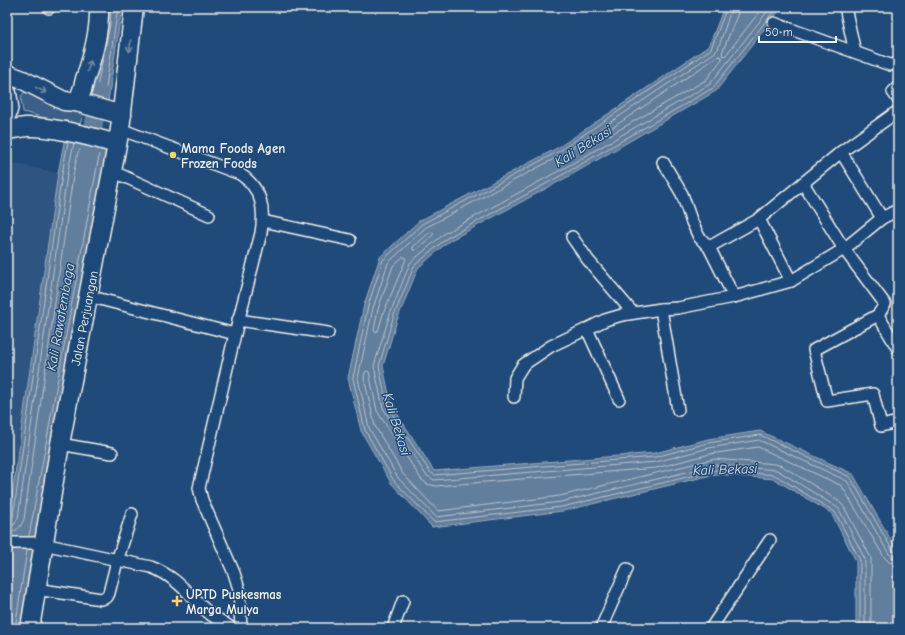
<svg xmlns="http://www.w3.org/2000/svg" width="905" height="635" font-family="'Comic Neue',sans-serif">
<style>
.built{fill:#2d5581}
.green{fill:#3a5f88;stroke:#97a8b8}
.water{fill:#627e9d;stroke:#9cacbb}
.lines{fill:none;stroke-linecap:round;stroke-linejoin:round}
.shore{stroke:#bac3ca;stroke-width:1}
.river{stroke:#627e9d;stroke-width:18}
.street-casing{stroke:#f4f1e8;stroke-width:14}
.primary-casing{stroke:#f4f1e8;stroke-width:21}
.street{stroke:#1f4a7a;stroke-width:11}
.primary{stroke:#1f4a7a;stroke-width:18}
.oneway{stroke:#748da6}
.poi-dot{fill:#ffd166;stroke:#1f4a7a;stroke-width:1.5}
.labels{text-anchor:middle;stroke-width:3;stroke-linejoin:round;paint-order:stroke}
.poi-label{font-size:13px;font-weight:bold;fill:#f4f1e8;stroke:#1f4a7a;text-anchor:start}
.street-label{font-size:13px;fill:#f4f1e8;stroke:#1f4a7a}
.water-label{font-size:14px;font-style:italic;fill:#dee0dd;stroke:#1f4a7a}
</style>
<rect width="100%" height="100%" fill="#1f4a7a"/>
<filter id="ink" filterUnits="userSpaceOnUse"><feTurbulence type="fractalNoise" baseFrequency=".025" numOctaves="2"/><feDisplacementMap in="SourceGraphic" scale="8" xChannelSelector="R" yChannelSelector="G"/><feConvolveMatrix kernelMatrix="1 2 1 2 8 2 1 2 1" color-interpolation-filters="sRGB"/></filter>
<g filter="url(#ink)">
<!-- built -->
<path class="built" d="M7,162L58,173L16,467L7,469Z"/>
<!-- green -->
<path class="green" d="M25,92L84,112L79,127L23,112L21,96Z"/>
<!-- water -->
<g class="water">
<path d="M107,7H122L108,101L91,97L106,24Z"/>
<path d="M724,7H782L716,91L573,174L449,241L418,268L397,320L383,366L391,404L434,471L655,453L708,439L760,431L853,474L898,552V628H856V561L831,513L774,479L716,474L563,511L432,527L391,483L361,431L348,378L364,305L380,257L419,221L559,147L709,46Z"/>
<path d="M66,132L117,144L30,628H7V531L58,173Z"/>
</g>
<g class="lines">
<!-- shore -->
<g class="shore">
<path d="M111,7L110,25L96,92L97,94L103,96L105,94L118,7"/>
<path d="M727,7L711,49L561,150L422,224L383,260L368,306L353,378L365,430L394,481L434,522L562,507L716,470L775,475L835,512L860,560V628"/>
<path d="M732,7L718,49L714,53L563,154L425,228L388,263L373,308L358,378L369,428L398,478L436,517L561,502L716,465L777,470L835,506L839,509L865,559V628"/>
<path d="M738,7V13L722,53L723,56L726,55L763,7"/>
<path d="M771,7L710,84L568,166L445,233L410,263L389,317L374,366L383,408L426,475L434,480L656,462L709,448L759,440L847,481L889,554L893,558H898"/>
<path d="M777,7L713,88L571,170L447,238L414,266L393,318L379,366L387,406L430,472L434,475L655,457L708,443L760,435L850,477L893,551L898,553"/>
<path d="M719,56L722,57V59L706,80L610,135L608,134V131Z"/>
<path d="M432,232L434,233L433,235L416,250H413V247L428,234Z"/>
<path d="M403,257H405L406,259L383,314L378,331L375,332L374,330L378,309L393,266Z"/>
<path d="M7,521L11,520L13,517L62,174L68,142"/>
<path d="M7,526L14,525L18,518L67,175L74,143"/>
<path d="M7,532C16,532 21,528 24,519L73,176L78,152L80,150L98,154L99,156L29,536"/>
<path d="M15,628L27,550"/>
<path d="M871,628V558L844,507L839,501L782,466L775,464L714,459L560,496L438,511L403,474L375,426L364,378L365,372L367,371L369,372L377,411L421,479L427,484L436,486L656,468L710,454L758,447L842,486L884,557L889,562L898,564"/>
</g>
<!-- river -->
<path class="river" d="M89,153L99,93"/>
<!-- street casing -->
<g class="street-casing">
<g id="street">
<path d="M49,7V8"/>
<path d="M845,7L855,52"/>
<path d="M774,23L890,65L898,64"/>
<path d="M898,87L893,92L898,99"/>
<path d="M120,129L240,174C262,189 265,208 261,233L235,334L199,488L202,500L234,573L239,589L241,628"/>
<path d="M841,152L882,218"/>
<path d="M663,162L682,194L691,220L699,237L709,247L734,297"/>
<path d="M112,171L209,215"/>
<path d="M803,183L844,249L882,300L885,304L878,315L898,349"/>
<path d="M759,219L791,281"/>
<path d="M263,221L350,240"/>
<path d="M572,237L588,260L633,313"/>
<path d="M709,247L759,219L841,152L898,111"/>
<path d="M88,296L235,334"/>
<path d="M661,309L678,410"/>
<path d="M878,315L814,350L827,401L873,394L881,426L898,422"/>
<path d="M238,320L328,333"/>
<path d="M587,329L619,399"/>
<path d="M514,397L515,378L523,365L551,346L587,329L605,320L622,315L661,309L678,308L734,297L791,281L844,249L882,218L898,210"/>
<path d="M60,444L112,453"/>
<path d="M7,543H33L43,544L151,567C179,578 189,596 210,614C217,619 224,623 231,628"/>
<path d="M36,589L101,599L107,597L109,593L117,561L132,514"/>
<path d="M393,628L403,601"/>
<path d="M601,628L627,569"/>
<path d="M711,628L770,540"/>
</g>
</g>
<!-- primary casing -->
<g class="primary-casing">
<g id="primary">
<path d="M7,74L23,80L64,101L76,102L122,115"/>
<path d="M7,93L9,106L7,114"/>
<path d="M76,102C82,95 83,87 85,79C93,56 100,31 99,7"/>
<path d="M7,130C13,129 19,128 26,127C50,126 93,137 117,144"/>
<path d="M30,628L60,444L120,129L134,7"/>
</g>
</g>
<!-- street -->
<use href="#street" class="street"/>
<!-- primary -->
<use href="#primary" class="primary"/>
</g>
<!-- one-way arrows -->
<defs><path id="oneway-shaft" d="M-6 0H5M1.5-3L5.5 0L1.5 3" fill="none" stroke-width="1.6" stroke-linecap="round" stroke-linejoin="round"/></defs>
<g class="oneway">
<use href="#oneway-shaft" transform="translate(130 46) rotate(96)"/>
<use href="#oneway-shaft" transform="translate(89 66) rotate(-74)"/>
<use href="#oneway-shaft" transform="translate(41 90) rotate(26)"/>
</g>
</g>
<!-- markers -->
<g class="poi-dot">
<circle cx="173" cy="155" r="4"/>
<path d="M175 595h4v4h4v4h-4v4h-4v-4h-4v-4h4z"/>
</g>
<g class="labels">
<!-- poi labels -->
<g class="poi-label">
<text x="181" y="153">Mama Foods Agen<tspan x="181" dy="15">Frozen Foods</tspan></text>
<text x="186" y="599">UPTD Puskesmas<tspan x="186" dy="15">Marga Mulya</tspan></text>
</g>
<!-- street labels -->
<g class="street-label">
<text transform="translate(84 318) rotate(-79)" y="5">Jalan Perjuangan</text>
</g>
<!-- water labels -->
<g class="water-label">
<text transform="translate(583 146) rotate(-32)" y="5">Kali Bekasi</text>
<text transform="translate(60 317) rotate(-80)" y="5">Kali Rawatembaga</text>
<text transform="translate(397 424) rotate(73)" y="5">Kali Bekasi</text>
<text transform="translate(725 469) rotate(-2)" y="5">Kali Bekasi</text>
</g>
</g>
<!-- margin -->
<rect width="905" height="635" fill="none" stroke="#1f4a7a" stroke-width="24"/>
<rect x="12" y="12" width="881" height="611" fill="none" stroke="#f4f1e8" stroke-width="1.5" filter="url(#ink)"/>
<!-- scale -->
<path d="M759 36v6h77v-6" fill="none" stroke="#f4f1e8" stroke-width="2"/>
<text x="765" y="36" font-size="12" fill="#f4f1e8" stroke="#1f4a7a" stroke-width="3" paint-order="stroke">50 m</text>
</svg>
